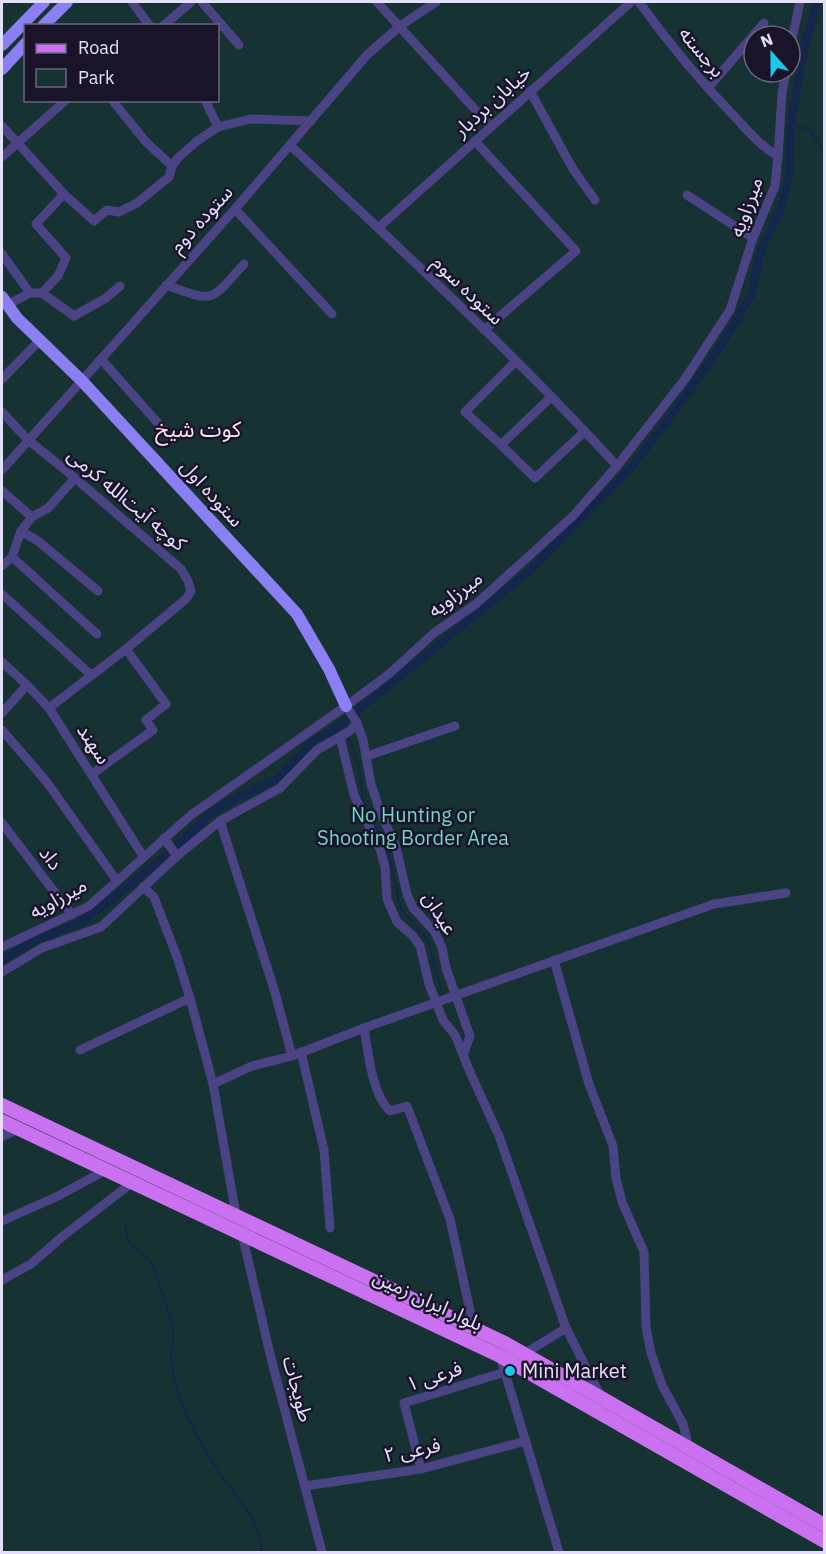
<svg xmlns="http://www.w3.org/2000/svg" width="826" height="1554" font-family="'IBM Plex Sans','Noto Sans Arabic',sans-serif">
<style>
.green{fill:#173233;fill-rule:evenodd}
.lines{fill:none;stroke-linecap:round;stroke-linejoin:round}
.stream{stroke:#15264c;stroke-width:2}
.canal{stroke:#15264c;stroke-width:8}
.street{stroke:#4a4384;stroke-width:9}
.secondary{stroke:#8a80f3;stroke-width:12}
.primary{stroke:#ca71f1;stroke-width:14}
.poi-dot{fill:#1ec7e9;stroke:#19142a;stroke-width:2}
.labels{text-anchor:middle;stroke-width:5;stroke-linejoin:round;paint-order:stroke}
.street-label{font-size:20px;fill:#e5dffc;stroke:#19142a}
.park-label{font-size:20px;fill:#71d6c4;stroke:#19142a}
.poi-label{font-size:20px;fill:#e5dffc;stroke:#19142a;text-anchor:start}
.quarter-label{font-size:22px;fill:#fce1f0;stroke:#19142a}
</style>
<rect width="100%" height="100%" fill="#19142a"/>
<!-- green -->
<path class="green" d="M2,2H824V1552H2ZM26,26H218V100H26ZM754,36H790V72H754Z"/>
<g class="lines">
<!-- stream -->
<g class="stream">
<path d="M791,124L810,130L824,152"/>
<path d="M347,735L359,767L363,800L390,859L401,909L427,939L443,994"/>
<path d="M126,1225C125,1254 144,1247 152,1264C158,1278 172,1320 173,1334C174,1340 171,1346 171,1352C171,1375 178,1397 188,1418C198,1440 211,1461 225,1481C244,1507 259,1518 262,1552"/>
</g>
<!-- canal -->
<path class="canal" d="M2,960L34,941L81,922L116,896L175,847L211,813L238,797L277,779L313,741L335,729L527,573L630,469L677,408L724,341L751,295L761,250L779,213L789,178L791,124L804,48L817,2"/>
<!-- street -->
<g class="street">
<path d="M132,2L150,26"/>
<path d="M202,2L239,45"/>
<path d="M377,2L491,127"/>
<path d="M163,26L191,2"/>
<path d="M790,48L800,2"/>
<path d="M708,88L764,23"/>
<path d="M530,91L573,169L595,200"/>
<path d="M112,100L146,142L172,166"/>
<path d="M205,100L218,127"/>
<path d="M2,126L64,194"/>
<path d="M475,141L576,251L484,330"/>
<path d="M290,145C401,250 514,353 617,466"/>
<path d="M778,156L782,93L786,72"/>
<path d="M2,157L66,100"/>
<path d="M687,195L753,238"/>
<path d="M235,209L332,314"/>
<path d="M378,228L631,2"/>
<path d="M2,254L30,293"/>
<path d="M166,285C216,303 209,302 244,264"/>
<path d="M42,293L74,316L106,298L120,286"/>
<path d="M7,305L30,293H42L58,276L66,258L36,224L64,194L94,221L107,210L119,212L137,203L169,177L172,166L178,158L197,141L218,127L251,119L311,121"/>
<path d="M101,359L172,439"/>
<path d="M2,379L41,339"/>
<path d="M551,397L501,445L535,478L585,431"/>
<path d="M2,412L27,439L75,478L181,569L188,581L191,591L186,599L126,649L49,708"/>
<path d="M501,445L465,412L515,362"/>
<path d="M2,470L235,209L367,55L400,26L436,2"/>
<path d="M2,491L32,517"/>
<path d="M21,531L38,541L98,591"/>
<path d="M12,557L97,634"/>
<path d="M2,566L12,557L21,531L32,517L48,508L75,478"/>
<path d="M2,594L91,675"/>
<path d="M2,662L27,685L49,708L143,856"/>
<path d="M346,706L357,723L363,740L371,784L380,811L396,847L407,894L413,908L435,932L442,948L446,968L470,1036L464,1053"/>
<path d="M2,713L27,685"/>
<path d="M2,730L46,781L117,881"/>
<path d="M340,737L354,795L380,849L385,867L387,899L397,922L413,936L420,946L429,984L443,1020L455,1035L470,1072L499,1136L566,1328"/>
<path d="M367,756L455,726"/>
<path d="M92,774L153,730L146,720L166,704L126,649"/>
<path d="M220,821L274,989L292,1056"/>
<path d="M2,823L72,915"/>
<path d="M164,838L177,856"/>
<path d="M143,887L154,897L177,957L190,998L213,1084L236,1215"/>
<path d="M2,947L89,906L191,815L346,706L389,674L434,633L476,604L573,516L617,466L685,379L730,310L753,238L775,186L778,156C760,146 748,131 734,116C699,80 668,42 639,2"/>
<path d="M554,960L589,1084L613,1146L616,1178L622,1202L644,1252L646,1327L651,1353L662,1385L683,1424L689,1448"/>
<path d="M2,972L42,948L101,927L177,856L220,821L280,788L317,750L350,731L357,723"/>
<path d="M364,1028C368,1051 372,1095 390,1111L407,1106L450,1219L474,1329"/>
<path d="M80,1050L190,998"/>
<path d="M301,1052L324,1150L330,1228"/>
<path d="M213,1084L252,1066L292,1056L364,1028L714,904L786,893"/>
<path d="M2,1137L18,1129"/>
<path d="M2,1221L58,1196L106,1170"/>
<path d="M242,1234L271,1358L322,1552"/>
<path d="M2,1280L31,1264L63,1236L133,1182"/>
<path d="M524,1354L566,1328L601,1397"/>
<path d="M500,1356L559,1552"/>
<path d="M421,1469L404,1403L505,1372"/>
<path d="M305,1486L421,1469L526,1441"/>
</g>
<!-- secondary -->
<g class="secondary">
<path d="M43,26L67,2"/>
<path d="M2,45L44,2"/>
<path d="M2,69L26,43"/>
<path d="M2,297L17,318L82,381L297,614L329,669L346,706"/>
</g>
<!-- primary -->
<g class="primary">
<path d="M2,1105L505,1343L824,1525"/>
<path d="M2,1121L500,1356L824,1541"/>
</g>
</g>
<!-- markers -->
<circle class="poi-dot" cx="510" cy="1371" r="6"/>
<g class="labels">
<!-- street labels -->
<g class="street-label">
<text transform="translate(702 52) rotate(50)" y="7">برجسته</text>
<text transform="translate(492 101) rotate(-42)" y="7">خیابان بردبار</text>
<text transform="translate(746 207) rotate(-70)" y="7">میرزاویه</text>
<text transform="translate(201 219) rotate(-48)" y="7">ستوده دوم</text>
<text transform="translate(468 290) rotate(44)" y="7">ستوده سوم</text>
<text transform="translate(212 493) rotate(48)" y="7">ستوده اول</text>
<text transform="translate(127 499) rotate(40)" y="7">کوچه آیت‌الله کرمی</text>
<text transform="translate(455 594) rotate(-37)" y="7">میرزاویه</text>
<text transform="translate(94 744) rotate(57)" y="7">سهند</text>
<text transform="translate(51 858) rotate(53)" y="7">داد</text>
<text transform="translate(58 898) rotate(-29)" y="7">میرزاویه</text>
<text transform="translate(440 913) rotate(58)" y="7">عیدان</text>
<text transform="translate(428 1300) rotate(25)" y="7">بلوار ایران زمین</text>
<text transform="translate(434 1376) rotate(-18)" y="7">فرعی ۱</text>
<text transform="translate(298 1389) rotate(75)" y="7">طویجات</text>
<text transform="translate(412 1450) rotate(-11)" y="7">فرعی ۲</text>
</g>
<!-- park labels -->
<g class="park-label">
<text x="413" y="822">No Hunting or<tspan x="413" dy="23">Shooting Border Area</tspan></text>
</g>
<!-- poi labels -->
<g class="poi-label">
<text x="522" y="1378">Mini Market</text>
</g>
<!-- quarter labels -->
<g class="quarter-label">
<text x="198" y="437">کوت شیخ</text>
</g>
</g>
<!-- border -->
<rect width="826" height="1554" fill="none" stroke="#e5dffc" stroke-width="6"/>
<!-- legend -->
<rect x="24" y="24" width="195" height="78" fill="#19142a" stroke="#6b657e" stroke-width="1.5"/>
<rect x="36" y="44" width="30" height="9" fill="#ca71f1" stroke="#6b657e" stroke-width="1.5"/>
<text x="78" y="54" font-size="18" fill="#e5dffc">Road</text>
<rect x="36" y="69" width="30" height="18" fill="#173233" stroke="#6b657e" stroke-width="1.5"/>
<text x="78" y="84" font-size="18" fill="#e5dffc">Park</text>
<!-- north arrow -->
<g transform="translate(772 54) rotate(339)"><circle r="28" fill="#19142a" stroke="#6b657e" stroke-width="1.5"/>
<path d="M0-4.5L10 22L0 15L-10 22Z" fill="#1ec7e9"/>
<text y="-9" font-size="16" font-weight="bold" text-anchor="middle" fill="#e5dffc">N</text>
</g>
</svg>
